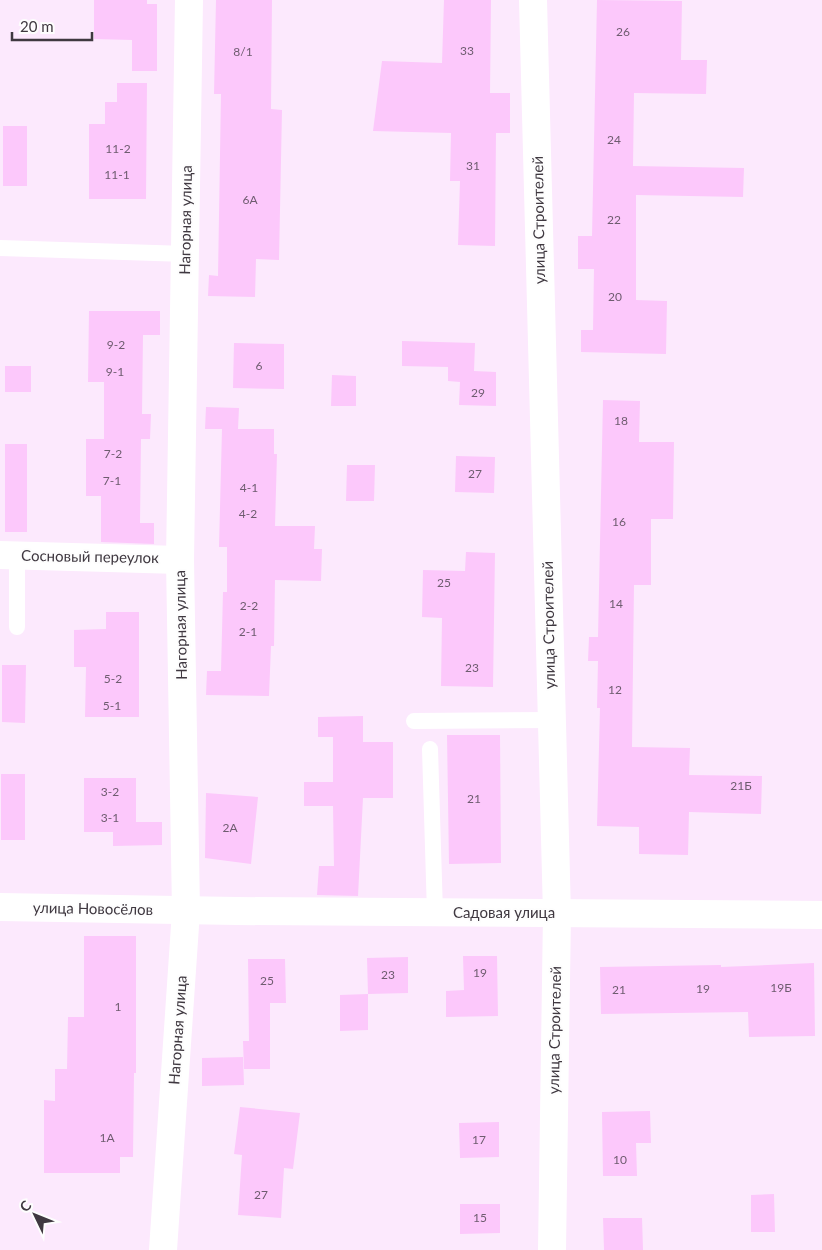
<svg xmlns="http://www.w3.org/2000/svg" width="822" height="1250" font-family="Lato,sans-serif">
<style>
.building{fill:#fcc8fb}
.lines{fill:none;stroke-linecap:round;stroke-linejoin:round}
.lane{stroke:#fff;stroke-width:16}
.street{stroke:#fff;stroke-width:28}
.labels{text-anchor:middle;stroke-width:4;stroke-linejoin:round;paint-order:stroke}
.number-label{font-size:12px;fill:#6e5c6f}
.street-label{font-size:15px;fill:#3f3840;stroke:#fdfdfd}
</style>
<rect width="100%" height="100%" fill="#fce9fd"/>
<!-- building -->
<g class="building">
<path d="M94,0H147V4H157V71H132V40L94,39Z"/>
<path d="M216,0H272L271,109L282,110L279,260L256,259L255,297L208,296L209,275L218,276L221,94H214Z"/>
<path d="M444,0H491L490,93H510V133H496L495,246L458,245L460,181H450L451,133L373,131L382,61L442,63Z"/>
<path d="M597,0L682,1L681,60H707L706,94L634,93L633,166L744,168L743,197L636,195V300L667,301L666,354L581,352V330H593L594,269H578V236H592Z"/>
<path d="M117,83H147L146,199H89V124H105V102H117Z"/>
<rect x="3" y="126" width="24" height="60"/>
<path d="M89,311H160V335H143L142,414H151L150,439H141L140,523H154V544L101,542V496H86V439H104V382H88Z"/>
<path d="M402,341L475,343L474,371L496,372V406L459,405L460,382L448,381V367L402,366Z"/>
<path d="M234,343L284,344V389L233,388Z"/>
<rect x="5" y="366" width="26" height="26"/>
<path d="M332,375L356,376V406H331Z"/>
<path d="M603,400L640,401L639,442H674L673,519H651V585H634L632,747L690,748L689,775L762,776L761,814L689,812L688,855L639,854V827L597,826L600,708H597L598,661H588L589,637H598Z"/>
<path d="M206,407L239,408L238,429H274V454H277L275,526H315L314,549H322L321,581L275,580L274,646H271L269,696L206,695L207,671H221L223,592H227V547H219L222,429H205Z"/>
<rect x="5" y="444" width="22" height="88"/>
<path d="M456,456L495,457L494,493L455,492Z"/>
<path d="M347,465H375L374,501H346Z"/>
<path d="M466,552L495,553L493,687L441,686L442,618L422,617L423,570L465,571Z"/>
<path d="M106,612H139V717H85L86,667H74V630L106,629Z"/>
<path d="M2,665H26L25,723L2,722Z"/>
<path d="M363,716V742H393V798H363L358,896L317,895L319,866H334L333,806H304V782H333V737H318V717Z"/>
<path d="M447,735H500L501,863L449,864Z"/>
<rect x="1" y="774" width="24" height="66"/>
<path d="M84,778H136V822H162V845L113,846V832H84Z"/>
<path d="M206,793L258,797L251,864L205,858Z"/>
<path d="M84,936H136V1073H134L133,1157H120V1173H44V1100L55,1101V1069H67L68,1017H84Z"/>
<path d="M463,956H497L498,1016L446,1017V991L464,990Z"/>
<path d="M408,957V993L368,994L367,958Z"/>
<path d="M248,959H285L286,1003H270V1069H244L243,1041H249Z"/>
<path d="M814,963L815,1036L749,1037L748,1012L601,1014L600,967L721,965V967Z"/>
<path d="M368,994V1030L340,1031V995Z"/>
<path d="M243,1057L244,1085L202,1086V1058Z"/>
<path d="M240,1107L300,1113L293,1169L284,1168L281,1218L238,1215L242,1155L234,1154Z"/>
<path d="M650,1111L651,1143H636L637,1176H603L602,1112Z"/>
<path d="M499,1122V1157L460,1158L459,1123Z"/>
<path d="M774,1194L775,1232H751V1195Z"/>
<path d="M460,1204H500V1233L460,1234Z"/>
<path d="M603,1218H642L643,1250H604Z"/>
</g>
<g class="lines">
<!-- lane -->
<g class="lane">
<path d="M0,248L186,254"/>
<path d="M17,627V556"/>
<path d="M414,721L552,720"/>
<path d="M430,749L435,913"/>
</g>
<!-- street -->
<g class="street">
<path d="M533,0L557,914L552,1250"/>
<path d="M0,555L180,560"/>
<path d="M0,907L237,911L822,915"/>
<path d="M163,1250L186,911L180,560L189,0"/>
</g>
</g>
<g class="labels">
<!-- number labels -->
<g class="number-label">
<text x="623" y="36">26</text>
<text x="467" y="55">33</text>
<text x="243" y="56">8/1</text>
<text x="614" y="144">24</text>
<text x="118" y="153">11-2</text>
<text x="473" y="170">31</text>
<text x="117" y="179">11-1</text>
<text x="250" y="204">6А</text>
<text x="614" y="224">22</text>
<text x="615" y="301">20</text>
<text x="116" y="349">9-2</text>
<text x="259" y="370">6</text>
<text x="115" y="376">9-1</text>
<text x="478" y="397">29</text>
<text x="621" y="425">18</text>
<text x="113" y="458">7-2</text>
<text x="475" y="478">27</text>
<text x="112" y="485">7-1</text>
<text x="249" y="492">4-1</text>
<text x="248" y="518">4-2</text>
<text x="619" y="526">16</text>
<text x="444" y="587">25</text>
<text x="616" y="608">14</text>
<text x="249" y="610">2-2</text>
<text x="248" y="636">2-1</text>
<text x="472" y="672">23</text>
<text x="113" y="683">5-2</text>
<text x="615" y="694">12</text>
<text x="112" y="710">5-1</text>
<text x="741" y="790">21Б</text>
<text x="110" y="796">3-2</text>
<text x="474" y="803">21</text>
<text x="110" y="822">3-1</text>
<text x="230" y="832">2А</text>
<text x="480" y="977">19</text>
<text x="388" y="979">23</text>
<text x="267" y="985">25</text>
<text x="781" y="992">19Б</text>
<text x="703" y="993">19</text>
<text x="619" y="994">21</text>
<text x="118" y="1011">1</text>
<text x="107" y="1142">1А</text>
<text x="479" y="1144">17</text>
<text x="620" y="1164">10</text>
<text x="261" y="1199">27</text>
<text x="480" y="1222">15</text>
</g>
<!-- street labels -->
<g class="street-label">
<text transform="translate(186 220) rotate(-89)" y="5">Нагорная улица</text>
<text transform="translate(539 220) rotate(-91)" y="5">улица Строителей</text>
<text transform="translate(90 557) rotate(1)" y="5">Сосновый переулок</text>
<text transform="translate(181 625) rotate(-91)" y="5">Нагорная улица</text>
<text transform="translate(549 625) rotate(-91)" y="5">улица Строителей</text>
<text transform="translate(93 909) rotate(1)" y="5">улица Новосёлов</text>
<text x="504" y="918">Садовая улица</text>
<text transform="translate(178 1030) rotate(-86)" y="5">Нагорная улица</text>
<text transform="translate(555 1030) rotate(-89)" y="5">улица Строителей</text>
</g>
</g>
<!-- north arrow -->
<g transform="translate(35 1215) rotate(313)" stroke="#fdfdfd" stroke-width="4" paint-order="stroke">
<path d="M0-4L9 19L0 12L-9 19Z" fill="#3f3840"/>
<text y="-8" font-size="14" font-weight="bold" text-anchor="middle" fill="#3f3840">С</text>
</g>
<!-- scale -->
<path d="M12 32v8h80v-8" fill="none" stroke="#3f3840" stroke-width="2.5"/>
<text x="20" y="32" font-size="15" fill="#3f3840" stroke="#fdfdfd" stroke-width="4" paint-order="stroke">20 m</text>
</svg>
